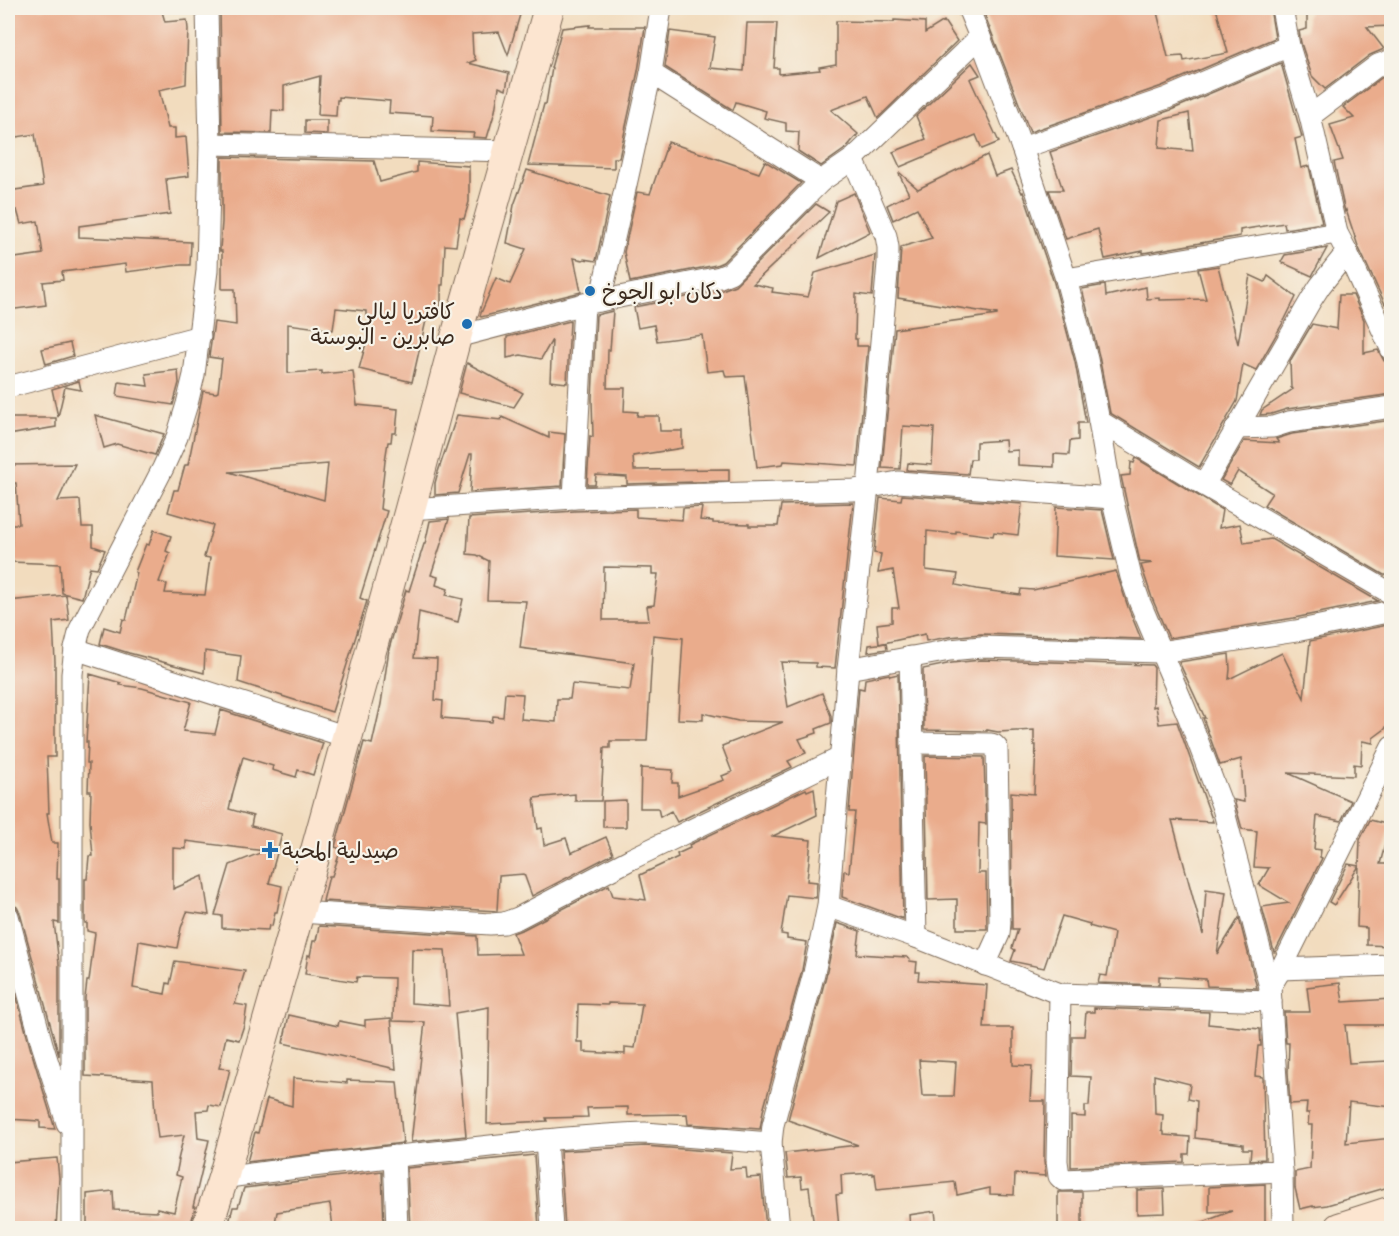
<svg xmlns="http://www.w3.org/2000/svg" width="1399" height="1236" font-family="Dekko,'Playpen Sans Arabic',sans-serif">
<style>
.building{fill:#eaac8c;fill-rule:evenodd}
.lines{fill:none;stroke-linecap:round;stroke-linejoin:round}
.street-casing{stroke:#7b6856;stroke-width:23}
.secondary-casing{stroke:#7b6856;stroke-width:32}
.street{stroke:#fff;stroke-width:21}
.secondary{stroke:#fce5d0;stroke-width:30}
.poi-dot{fill:#1f6fb2;stroke:#f7f3e8;stroke-width:2}
.labels{text-anchor:middle;stroke-width:4.5;stroke-linejoin:round;paint-order:stroke}
.poi-label{font-size:22px;fill:#3b2a1e;stroke:#f7f3e8;text-anchor:start}
</style>
<rect width="100%" height="100%" fill="#f7f3e8"/>
<filter id="ink" filterUnits="userSpaceOnUse"><feTurbulence type="fractalNoise" baseFrequency=".0167" numOctaves="2"/><feDisplacementMap in="SourceGraphic" scale="12" xChannelSelector="R" yChannelSelector="G"/><feConvolveMatrix kernelMatrix="1 2 1 2 8 2 1 2 1" color-interpolation-filters="sRGB"/></filter>
<filter id="wash" filterUnits="userSpaceOnUse"><feTurbulence type="fractalNoise" baseFrequency=".008" numOctaves="4" result="noise"/><feDisplacementMap in="SourceGraphic" scale="24" xChannelSelector="R" yChannelSelector="G"/><feGaussianBlur stdDeviation="1.35" result="paint"/><feColorMatrix in="noise" values="0 0 0 0 0 0 0 0 0 0 0 0 0 0 0 0 0 1.4 0 .05"/><feComposite in="paint" operator="in"/></filter>
<g filter="url(#wash)">
<rect width="100%" height="100%" fill="#f2dcbe"/>
<g id="blocks">
<!-- building -->
<g class="building">
<path d="M8,8H161L165,22L187,20L188,29L186,84L159,90L168,128H175V138L186,137L189,176L166,179L170,214L79,226V237L191,242L190,265H181L126,272L125,264L62,272L63,280L43,282L46,305L8,310V259L43,254L38,221L21,224L17,210L8,212V191L43,186L35,134L17,137L11,103L8,104Z"/>
<path d="M220,8H452V9L522,8L508,55L499,32L472,34L473,54L476,60L468,63L509,73L506,90L499,87L495,111L487,138L473,137L474,133L432,131L433,116L389,113L390,101L339,97V100H337L336,116L318,115L320,76L284,86V111L272,110L271,133L222,132Z"/>
<path d="M982,8H1156L1168,57L1183,56L1184,61L1228,53L1216,8H1270L1275,38L1162,86L1030,132Z"/>
<path d="M1309,8H1392V26L1367,27L1384,49L1370,55L1325,89L1312,76L1301,43L1299,31L1307,29V14H1309Z"/>
<path d="M894,20L925,22V33L944,21L957,41L878,118L868,96L831,110L858,134L845,149L821,166L798,151L799,132L786,131V123L764,118L766,111L736,102L733,110L665,67L670,31L715,37L710,68L744,71L747,23H777L774,68H779V74L820,70L819,67L836,64V21L894,22Z"/>
<path d="M590,25L589,27H645L638,71L619,158H614V168L528,165L544,104H546L552,68H551L562,28Z"/>
<path d="M972,63L980,75L970,79L999,142L982,149L976,135L900,167L893,152L926,139L916,116Z"/>
<path d="M1281,63L1302,137L1295,139L1301,168L1309,166L1322,223L1285,229L1284,223L1240,230V236L1143,253V251L1105,259L1098,229L1066,239L1049,190H1063L1050,152L1171,110ZM1189,113L1193,151L1159,148L1161,120Z"/>
<path d="M1392,74V126L1385,127L1392,147V303L1385,304L1358,246L1346,210L1345,212L1334,162L1343,160L1330,125L1354,118L1343,107L1384,76Z"/>
<path d="M305,120H327V134L305,133Z"/>
<path d="M668,142L759,173L765,161L801,183L723,262L716,265L630,282L624,252L637,192L650,194Z"/>
<path d="M987,155L995,176L1011,170L1022,193L1023,192L1054,283L1075,362L1086,423H1078V440L1070,441L1069,455L1054,454V467L1018,465V450L1006,451L1005,440L976,442V459H970L968,474L907,470L908,463L932,465L934,428L903,426L900,469L882,468L895,329L997,315V314L898,298L901,247L932,238L917,208L893,220L887,205L909,194L899,174L900,173L918,189Z"/>
<path d="M222,157L374,161L380,182L417,172V162L469,166V202L464,219L460,218L456,246L445,245L443,285H441V316H427L412,382L359,369L373,317H366V311L336,308L333,330L288,324V373L322,371V374L353,371L357,405L398,409L396,433H392L391,442H388L385,461L380,509L387,511L360,598L367,601L332,712L238,682L241,656L205,651L204,673L129,653L100,644L104,627L120,632L123,619L126,620L137,573L135,572L146,544L149,545L154,530L171,536L166,551L170,553L159,582L167,584L165,593L205,595L210,558L204,557L213,525L168,512L174,490H178L185,465H188L203,391L216,393L218,392L222,359L209,357L214,322L236,325L235,289H222V251H220V249L222,222ZM328,464L324,500L229,472Z"/>
<path d="M527,170L610,196L596,261L584,259L583,260L574,258L581,292L481,317L480,316L481,313L496,278L510,284L526,249L507,243L514,205Z"/>
<path d="M854,193L870,232L819,258L836,201Z"/>
<path d="M816,204L829,212L753,284L773,288L772,292L808,297L815,273L875,255L872,296L856,294L855,339H857V346H868L857,466L784,461L783,464L757,467L745,376L726,377L724,370L707,372L702,335L657,341L654,325L638,328L634,307L722,290L735,285Z"/>
<path d="M1327,248L1312,276L1281,262L1285,255Z"/>
<path d="M1218,266L1238,344L1250,275L1265,282L1268,276L1296,297L1285,319L1256,370L1243,364L1237,401L1199,467L1110,413L1099,356L1082,289L1105,285L1106,296L1146,287L1147,299L1160,298V300L1206,299L1198,269Z"/>
<path d="M1339,295H1353L1364,320V353L1378,350L1384,361L1389,363L1392,376V394L1287,409L1271,414L1260,415L1262,410L1293,389L1291,388L1290,361L1312,324L1337,329Z"/>
<path d="M613,311L610,350H608L607,388H625L624,411L638,412L637,416H659L660,431H682V448L633,456L634,470L729,469V481L627,484V477L596,475L595,485H587L590,436L593,437L592,399L596,315Z"/>
<path d="M570,321L567,383L550,381L552,340L541,359L521,355L507,358V337Z"/>
<path d="M70,343L73,356L46,364L42,349Z"/>
<path d="M467,363L523,393L514,407L459,393Z"/>
<path d="M178,370L179,383L173,405L117,396L119,382L148,386L146,374Z"/>
<path d="M79,381L81,390L65,387L58,417L52,389Z"/>
<path d="M95,415L164,434L155,455L117,444L104,448Z"/>
<path d="M457,415L501,420L502,417L549,438V432L565,434L562,486L470,492L472,454H470L458,493L435,495V483L438,472Z"/>
<path d="M8,418H56V427L8,435Z"/>
<path d="M1392,420V575H1384L1264,505L1272,493L1238,471L1230,485L1221,480L1244,441L1279,443L1276,439L1292,434Z"/>
<path d="M1136,458L1222,510L1219,528L1240,524L1244,543L1271,539L1378,601L1294,618L1169,638L1152,598L1141,565L1153,563L1140,562L1125,495L1121,476L1130,475L1131,462L1134,463Z"/>
<path d="M75,464L58,501L80,500L82,527H93V546L105,550L97,568L90,567L82,598L62,593L60,564L11,562L12,524H19L16,483H8V465Z"/>
<path d="M902,495L1022,504L1018,535L994,532L993,536L956,531V534L927,531L926,570L958,574L956,585L976,589L1020,595L1021,589L1033,590L1116,571L1128,607L1141,639L981,634L949,637L926,641L925,634L879,644L877,624L892,622V608H899L893,570L878,573L881,554L874,553L880,498L901,500Z"/>
<path d="M853,503L835,668L816,667V663L781,662L788,707L822,693L831,716V723L816,729L817,733L799,739L806,753L788,761L792,767L677,822L671,811L660,817L658,808H640L641,768L673,770L672,783H678V796L724,780L722,776L732,772L722,746L783,722L738,721L703,713V720L678,719L683,638L653,635L647,741H610V748H604L601,801H575V794L534,798L538,829L542,828L544,845L566,838L571,853L606,837L613,854L532,896L524,874L499,876L497,911L323,901L329,876H332L341,849L335,847L364,742L372,744L381,704L389,649L406,590L409,591L424,544H425L430,521L449,519L431,575L438,577L436,585L448,589L446,595L463,599L458,622L419,612L414,658L437,659L435,700L443,701L442,718L492,722L493,716L503,717L505,693L523,694L521,719L556,722L557,699H570L572,684L630,690L634,663L520,648L526,601L487,600L489,561L477,555L467,554L469,518L575,511L636,509V517L682,520L683,508L702,507L700,520L713,521V523L749,524V526H778L781,505ZM604,567L652,568V574H658L654,605L647,606L649,620H603Z"/>
<path d="M1056,507L1102,510L1114,560L1054,556Z"/>
<path d="M66,595L69,620L53,622L55,662V757H47L49,813H47L52,843H58L57,879H59V923L54,922L59,964V1056L20,913L17,907L12,904H8V743H9L8,601Z"/>
<path d="M1392,624V715L1385,729L1373,738V743L1362,741L1361,765L1354,764V776L1288,773L1351,801L1341,821L1317,816L1314,849L1321,850L1320,857L1322,858L1275,952H1274L1262,907L1289,903L1259,885L1269,868L1254,867L1257,831L1242,829L1234,800L1244,802L1241,759L1220,765L1203,718H1205L1179,662L1229,654L1230,669L1229,679L1282,653L1304,698L1310,641Z"/>
<path d="M886,643L887,649L868,652L869,645Z"/>
<path d="M981,660L1152,665L1154,668L1153,707L1156,706L1159,724L1177,722L1213,822L1172,820L1203,935L1206,889L1226,892L1217,954L1239,918L1257,988L1207,986L1206,979L1159,976V985L1098,983L1100,975L1107,976L1114,933L1089,926L1090,924L1062,916L1044,968L1011,961L1015,950L1012,948L1018,929H1012L1011,792L1034,794L1036,745H1034V730L998,732L987,730V731L924,730L923,669L952,663Z"/>
<path d="M90,674L121,683L120,685L142,688L191,702L183,731L215,734L221,710L323,743L313,775L298,770L296,777L272,770L273,766L243,757L233,792L229,809L253,816L251,826L282,834L269,883L282,886L277,912H275L272,926L269,925L268,930L222,928V916L215,915L230,865L265,851L186,841V849L173,848V889L203,876L209,915L187,912L181,928L177,948L139,941L133,988L165,994L167,983L170,984L175,961L245,971L235,1004L247,1006L244,1025L239,1040L226,1037L219,1068L230,1069L221,1107L209,1105L208,1110L196,1111L198,1138L209,1140L193,1207H195L190,1228L87,1225V1194L113,1191L114,1210L157,1212V1208L174,1212L182,1177L176,1175L179,1160H178L184,1135L158,1138L155,1115L153,1080L85,1076V998L87,981H89L95,933L87,931V923H85V879H87L89,856H93L90,822L91,791H88L89,763H87L88,742H86Z"/>
<path d="M889,674L890,676L898,674L903,919L842,897L844,871L849,872L855,812H849L859,688L864,689L865,679Z"/>
<path d="M925,756L984,757L986,824L979,823L978,873H986L987,929H957V899L928,900Z"/>
<path d="M814,788L817,815L773,836L811,840L807,881L817,882L816,898L787,895L781,934L787,935V939L807,942L802,970L763,1111L760,1129L688,1124L687,1114L628,1115V1107L587,1108L588,1117L546,1118L547,1121L487,1124L489,1007L455,1013L466,1136L411,1142L425,1022L393,1021L394,978L357,977L356,982L305,974L308,955L310,956L313,941H316L319,926L477,936L478,955L521,954L513,933L524,929L609,885L613,896L646,900L640,875L678,857L677,854L690,848L689,845L806,789L807,791ZM412,949L445,950L449,1006L411,1003ZM608,1003L642,1004L635,1048L625,1047V1054L583,1052V1042H577L578,1004L608,1005Z"/>
<path d="M626,800V827H603V801Z"/>
<path d="M1370,820L1390,825L1380,864H1389L1388,869L1392,870V946L1367,945V928L1357,927L1359,866L1334,905L1329,902L1348,864L1359,866L1360,840Z"/>
<path d="M837,923L860,931L857,954L907,957L910,959L909,961L917,962L916,972H919L918,980L987,985L984,1028H1013V1065L1032,1066L1030,1101H1045L1044,1161L1046,1176L1015,1174L1014,1195L990,1194V1188L957,1195L955,1182L877,1190L875,1174L873,1175V1173L841,1175L842,1194L836,1195L839,1228H814L809,1187L802,1188L801,1177L788,1178L785,1153L858,1145L788,1120L826,976ZM919,1060L956,1062L954,1096H922Z"/>
<path d="M8,964L30,1047L55,1129L40,1128V1121L8,1119Z"/>
<path d="M1340,983L1343,1002L1392,999V1023H1390V1025H1345L1349,1063L1389,1061V1073L1392,1074V1107L1349,1102L1346,1143L1392,1138V1186L1327,1205L1313,1207V1206L1300,1209L1295,1188V1172L1310,1169L1312,1125H1308L1309,1113H1306L1307,1103L1290,1104L1288,1072L1289,1043H1286L1284,1012H1310L1307,987Z"/>
<path d="M1094,1008L1209,1012L1208,1024L1260,1029L1261,1046H1258L1255,1076L1263,1077L1265,1159L1250,1160L1251,1149H1243V1144L1195,1138L1197,1101L1188,1099L1190,1084L1154,1075L1155,1114L1163,1115L1162,1131L1164,1132V1135L1190,1137L1189,1154H1184V1162L1071,1167V1116L1085,1117V1106H1089L1091,1077L1071,1076L1072,1036H1084L1086,1012H1094Z"/>
<path d="M289,1015L338,1026L339,1021L365,1026V1020L391,1018L396,1069L283,1043Z"/>
<path d="M293,1078L347,1083V1080L397,1082L403,1143L247,1162L255,1132L258,1133L267,1099L292,1106Z"/>
<path d="M645,1146L732,1153L730,1169L746,1168L747,1178L761,1177L766,1228H565L560,1151Z"/>
<path d="M534,1155L539,1228H455V1226L410,1228L407,1168Z"/>
<path d="M57,1158L59,1178L56,1228H8V1162Z"/>
<path d="M382,1171L384,1228H333L330,1204L277,1212L275,1223H229L233,1207H238L244,1188Z"/>
<path d="M1265,1184V1228H1190V1227L1232,1211L1209,1212V1187Z"/>
<path d="M1164,1189L1165,1213L1137,1214V1190Z"/>
<rect x="1058" y="1192" width="24" height="36"/>
<path d="M935,1211L937,1228H910L909,1215Z"/>
</g>
</g>
</g>
<g filter="url(#ink)">
<use href="#blocks" fill-opacity="0" stroke="#7b6856" stroke-width="1.5"/>
<g class="lines">
<!-- street casing -->
<g class="street-casing">
<g id="street">
<path d="M968,8L980,37L1022,148L1066,279L1087,359L1099,421L1112,498L1131,577L1140,603L1189,718L1223,808L1270,987"/>
<path d="M1282,8L1289,46L1310,116L1337,233L1347,252L1392,351"/>
<path d="M651,73L821,181"/>
<path d="M1310,116L1378,65L1392,60"/>
<path d="M210,144L510,151"/>
<path d="M1022,148L1167,98L1289,46"/>
<path d="M1066,279L1337,233"/>
<path d="M600,301L651,73L661,8"/>
<path d="M456,337L584,304L720,277L730,273L821,181L853,159L980,37"/>
<path d="M8,387L200,336"/>
<path d="M1099,421L1204,485L1392,594"/>
<path d="M1236,428L1273,427L1289,422L1392,407"/>
<path d="M1204,485L1311,300L1320,286L1347,252"/>
<path d="M574,498L584,304"/>
<path d="M410,509L574,498L854,490L898,482L1112,498"/>
<path d="M75,649L347,737"/>
<path d="M910,657L916,937"/>
<path d="M848,669L950,650L981,647L1160,652L1296,631L1392,611"/>
<path d="M913,743L991,744L994,745L997,748L1000,923L999,934L985,965"/>
<path d="M828,906L916,937L1060,994L1271,1001"/>
<path d="M299,912L490,924L504,923L518,918L631,859L840,758"/>
<path d="M8,916L42,1044L67,1123"/>
<path d="M1281,969L1392,965"/>
<path d="M1060,994L1057,1161L1059,1176L1063,1180L1282,1171"/>
<path d="M546,1140L552,1228"/>
<path d="M394,1156L397,1228"/>
<path d="M223,1178C300,1167 377,1158 454,1150C518,1143 581,1135 645,1133L771,1143"/>
<path d="M72,1228V674L75,649L80,629L163,468L177,437L187,404L194,375L207,271L210,144L207,8"/>
<path d="M779,1228L771,1143L773,1125L814,973L828,906L848,669L868,487L888,263V247L886,236L853,159"/>
<path d="M1283,1228L1282,1171L1270,987L1281,969L1392,747"/>
</g>
</g>
<!-- secondary casing -->
<g class="secondary-casing">
<g id="secondary">
<path d="M207,1228L223,1178L299,912L410,509L456,337L549,8"/>
<path d="M1339,1228L1392,1211"/>
</g>
</g>
<!-- street -->
<use href="#street" class="street"/>
<!-- secondary -->
<use href="#secondary" class="secondary"/>
</g>
</g>
<!-- markers -->
<g class="poi-dot">
<circle cx="590" cy="291" r="6"/>
<circle cx="467" cy="324" r="6"/>
<path d="M267 841h6v6h6v6h-6v6h-6v-6h-6v-6h6z"/>
</g>
<g class="labels">
<!-- poi labels -->
<g class="poi-label">
<text x="602" y="299">دكان ابو الجوخ</text>
<text x="455" y="319" text-anchor="end">كافتريا ليالي<tspan x="455" dy="25">صابرين - البوستة</tspan></text>
<text x="282" y="858">صيدلية المحبة</text>
</g>
</g>
<!-- margin -->
<rect width="1399" height="1236" fill="none" stroke="#f7f3e8" stroke-width="30"/>
</svg>
